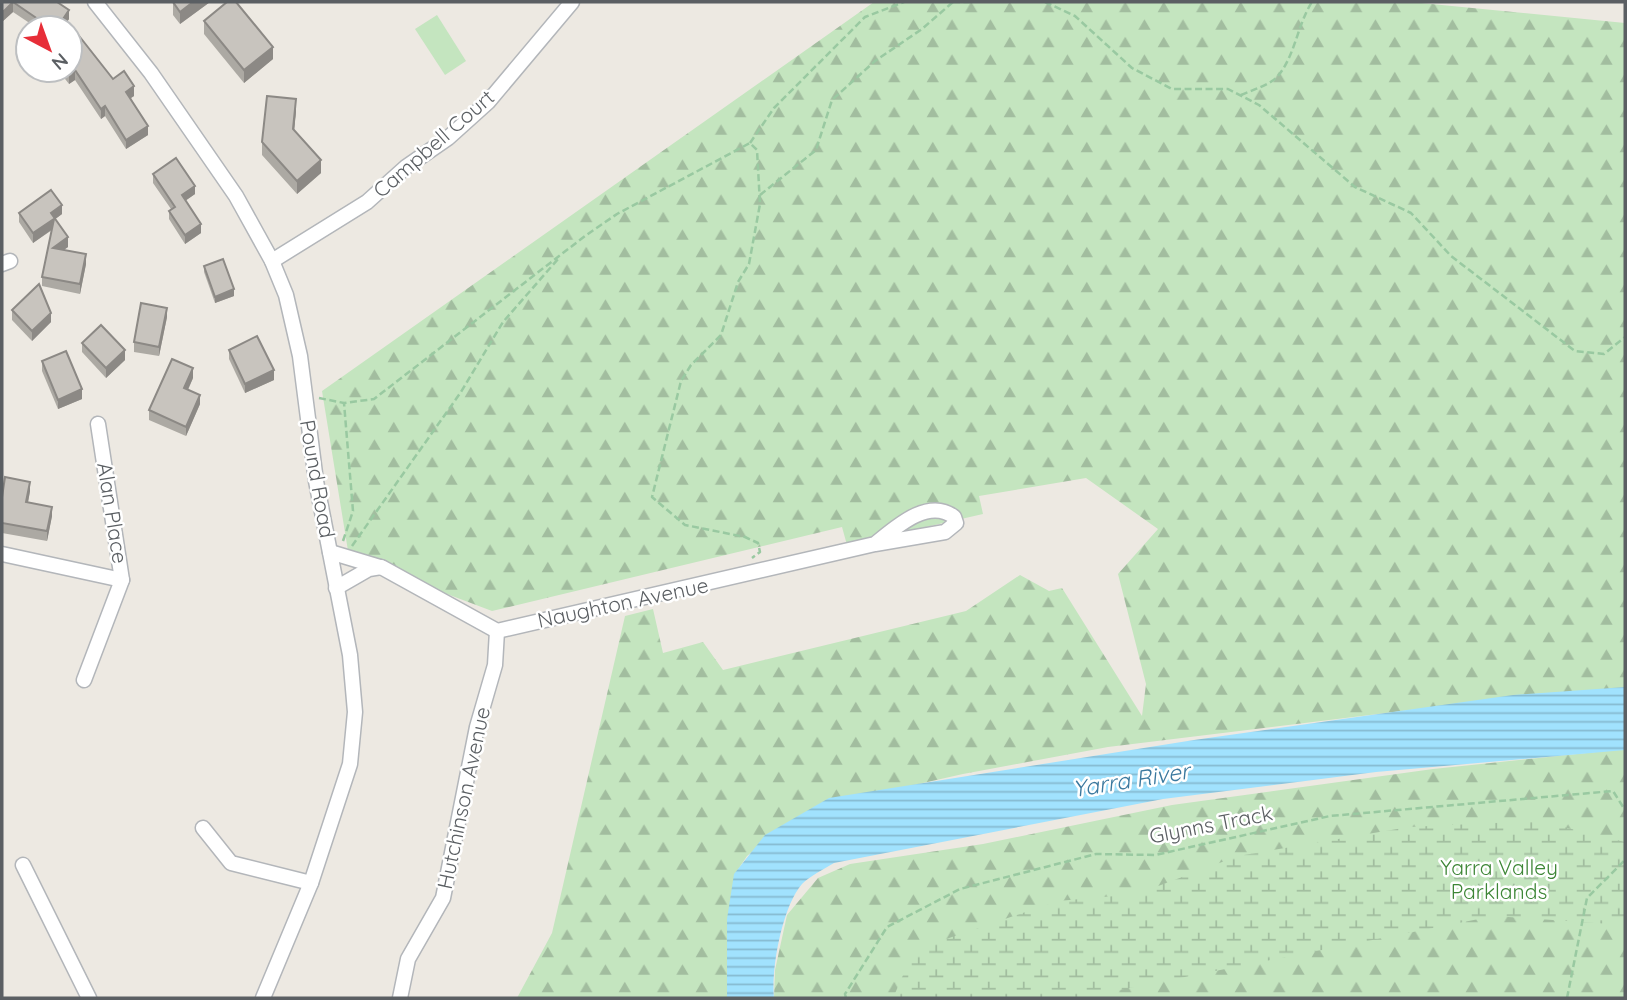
<svg xmlns="http://www.w3.org/2000/svg" width="1627" height="1000" font-family="Quicksand,sans-serif">
<style>
.forest{fill:url(#forest-firs)}
.wetland{fill:url(#wetland-marsh)}
.pitch{fill:#c4e5bf}
.water{fill:url(#water-rules)}
.lines{fill:none;stroke-linecap:round;stroke-linejoin:round}
.minor-casing{stroke:#b3b6ba;stroke-width:17}
.path{stroke:#99c9a1;stroke-width:2.5;stroke-dasharray:7 3.5;stroke-linecap:butt}
.minor{stroke:#fff;stroke-width:14}
.wall{fill:#aca9a3}
.shaded-wall{fill:#8c8985}
.building{fill:#c8c4be;stroke:#8c8985;stroke-width:2}
.labels{text-anchor:middle;stroke-width:5;stroke-linejoin:round;paint-order:stroke}
.street-label{font-size:21px;fill:#5b5f63;stroke:#fff}
.park-label{font-size:21px;fill:#3d8636;stroke:#fff}
.water-label{font-size:23px;font-style:italic;fill:#3a789e;stroke:#fff}
</style>
<defs>
<pattern id="forest-firs" width="22" height="20" patternUnits="userSpaceOnUse" patternTransform="scale(1.75)"><rect width="22" height="20" fill="#c4e5bf"/><path d="M5 1l3.5 6h-7zM16 11l3.5 6h-7z" fill="#a2bd9f"/></pattern>
<pattern id="wetland-marsh" width="20" height="14" patternUnits="userSpaceOnUse" patternTransform="scale(1.75)"><rect width="20" height="14" fill="#c4e5bf"/><path d="M1 5h8M5 5V1M11 12h8M15 12V8" fill="none" stroke="#a2bd9f"/></pattern>
<pattern id="water-rules" width="6" height="5" patternUnits="userSpaceOnUse" patternTransform="scale(1.75)"><rect width="6" height="5" fill="#a1e2fe"/><path d="M0 2.5h6" fill="none" stroke="#86bad1"/></pattern>
</defs>
<rect width="100%" height="100%" fill="#ede9e2"/>
<!-- forest -->
<g class="forest">
<path d="M874,2H1411L1625,23V689L1492,700L1108,747L963,774L821,806L786,824L747,856L735,874L728,919L729,998H517L552,933L625,616L653,609L663,653L703,642L723,670L966,611L1020,575L1049,591L1062,588L1142,716L1146,684L1118,574L1158,529L1086,478L979,496L983,514L847,545L842,527L492,611L349,557L322,391Z"/>
<path d="M1625,749V998H774L775,970L787,915L818,878L850,864L983,844L1172,805L1433,769Z"/>
</g>
<!-- wetland -->
<path class="wetland" d="M1539,821L1625,842V925L1494,916L1079,998H893L914,950L1058,901L1137,894L1238,856L1409,827Z"/>
<!-- pitch -->
<path class="pitch" d="M437,15L466,61L445,75L415,29Z"/>
<!-- water -->
<path class="water" d="M1625,687V750L1376,772L1163,799L834,863C824,869 810,876 802,884C782,907 771,969 774,998H727V919L734,874L765,835L829,798L1194,740L1513,695Z"/>
<g class="lines">
<!-- minor casing -->
<g class="minor-casing">
<g id="minor">
<path d="M95,2L151,73L236,196L272,261L286,295L300,356L316,481L350,655L355,712L350,764L311,883L263,998"/>
<path d="M272,261L367,202L406,167L448,138L488,102L572,2"/>
<path d="M2,264L10,261"/>
<path d="M330,552L383,568L497,631L875,544C895,528 928,497 954,517L956,523L945,532L875,544"/>
<path d="M2,554L122,580"/>
<path d="M336,588L369,569L381,567"/>
<path d="M84,680L122,580L98,424"/>
<path d="M203,828L231,863L311,883"/>
<path d="M23,865L89,998"/>
<path d="M400,998L408,959L443,898L477,727L495,665L497,631"/>
</g>
</g>
<!-- path -->
<g class="path">
<path d="M953,2H971"/>
<path d="M1045,2L1075,16L1132,68L1172,89H1228L1259,105L1355,187L1411,213L1451,256L1575,351L1604,354L1625,337"/>
<path d="M1241,95C1252,90 1267,86 1276,78C1295,58 1297,25 1312,2"/>
<path d="M750,143L774,108L865,17L904,2"/>
<path d="M760,195L816,150L832,100L875,61L922,29L953,2"/>
<path d="M319,398L344,403L374,399L585,236L617,214L750,143L757,150L760,204L749,264L738,282L721,335L691,365L681,381L652,497L685,525L745,537L758,543L760,552L752,558"/>
<path d="M343,541L353,511L344,403"/>
<path d="M352,546L461,392L503,322L558,259"/>
<path d="M846,998L845,994L887,927L960,889L1096,854L1155,855L1330,816L1613,791L1625,810"/>
<path d="M1567,998L1587,898L1625,860"/>
</g>
<!-- minor -->
<use href="#minor" class="minor"/>
</g>
<!-- wall -->
<g class="wall">
<path d="M2,2H57L69,19L63,28H37L13,12L3,21L2,20Z"/>
<path d="M173,2H210L180,24L173,15Z"/>
<path d="M204,21L273,59L244,83L204,34Z"/>
<path d="M58,70H70L113,79L134,96L131,98L148,135L126,149L105,116L101,119L75,80L69,84Z"/>
<path d="M296,111L294,131L321,173L297,194L262,155V142Z"/>
<path d="M153,174L195,194L185,201L201,233L185,244L169,219V211L171,209L153,183Z"/>
<path d="M19,213L62,214L55,219L68,247L64,250L86,264L80,294L42,286V277L52,230L33,243L19,222Z"/>
<path d="M204,266L234,296L215,303L204,272Z"/>
<path d="M12,310L51,322L32,341L12,320Z"/>
<path d="M167,317L159,356L134,352V342Z"/>
<path d="M82,343L125,360L106,378L82,352Z"/>
<path d="M229,350L274,380L245,393L229,359Z"/>
<path d="M42,361L82,399L58,409L42,371Z"/>
<path d="M193,378L188,390L200,404L186,436L149,420V410Z"/>
<path d="M30,491L28,503L52,516L47,541L2,533V497Z"/>
</g>
<!-- shaded-wall -->
<g class="shaded-wall">
<path d="M13,2V12L3,21V12Z"/>
<path d="M193,2H210L180,24V12Z"/>
<path d="M69,10V19L63,28H57Z"/>
<path d="M273,47V59L244,83V70Z"/>
<path d="M75,70V80L69,84V75Z"/>
<path d="M134,86V96L126,101V92Z"/>
<path d="M296,99V111L293,142V129Z"/>
<path d="M105,106V116L101,119V109Z"/>
<path d="M148,126V135L126,149V140Z"/>
<path d="M321,160V173L297,194V181Z"/>
<path d="M195,186V194L182,203V195Z"/>
<path d="M62,205V214L54,220V228L33,243V233L51,213Z"/>
<path d="M201,224V233L185,244V235Z"/>
<path d="M68,237V247L53,257V248Z"/>
<path d="M86,254V264L80,294V284Z"/>
<path d="M234,289V296L215,303V297Z"/>
<path d="M167,308V317L159,356V347Z"/>
<path d="M51,313V322L32,341V331Z"/>
<path d="M125,350V360L106,378V368Z"/>
<path d="M193,368V378L184,398V388Z"/>
<path d="M274,370V380L245,393V384Z"/>
<path d="M82,389V399L58,409V400Z"/>
<path d="M200,395V404L186,436V427Z"/>
<path d="M30,482V491L26,512V502Z"/>
<path d="M52,507V516L47,541V531Z"/>
</g>
<!-- building -->
<g class="building">
<path d="M2,2H57L69,10L57,28H51L13,2L3,12L2,10Z"/>
<path d="M173,2H193L180,12Z"/>
<path d="M227,2H236L273,47L244,70L204,21Z"/>
<path d="M76,32L113,79L124,71L134,86L126,92L148,126L126,140L105,106L101,109L75,70L69,75L66,70H70V36Z"/>
<path d="M267,96L296,99L293,129L321,160L297,181L262,142Z"/>
<path d="M176,158L195,186L182,195L201,224L185,235L169,211L175,207L153,174Z"/>
<path d="M51,190L62,205L51,213L68,237L53,248L86,254L80,284L42,277L54,219L33,233L19,213Z"/>
<path d="M223,259L234,289L215,297L204,266Z"/>
<path d="M39,284L51,313L32,331L12,310Z"/>
<path d="M141,303L167,308L159,347L134,342Z"/>
<path d="M101,325L125,350L106,368L82,343Z"/>
<path d="M257,336L274,370L245,384L229,350Z"/>
<path d="M66,351L82,389L58,400L42,361Z"/>
<path d="M172,359L193,368L184,388L200,395L186,427L149,410Z"/>
<path d="M5,477L30,482L26,502L52,507L47,531L2,523V497Z"/>
</g>
<g class="labels">
<!-- street labels -->
<g class="street-label">
<text transform="translate(434 144) rotate(-41)" y="7">Campbell Court</text>
<text transform="translate(317 479) rotate(80)" y="7">Pound Road</text>
<text transform="translate(112 513) rotate(81)" y="7">Alan Place</text>
<text transform="translate(623 603) rotate(-12)" y="7">Naughton Avenue</text>
<text transform="translate(464 798) rotate(-78)" y="7">Hutchinson Avenue</text>
<text transform="translate(1211 825) rotate(-11)" y="7">Glynns Track</text>
</g>
<!-- park labels -->
<g class="park-label">
<text x="1499" y="875">Yarra Valley<tspan x="1499" dy="24">Parklands</tspan></text>
</g>
<!-- water labels -->
<g class="water-label">
<text transform="translate(1131 780) rotate(-9)" y="8">Yarra River</text>
</g>
</g>
<!-- border -->
<rect width="1627" height="1000" fill="none" stroke="#5b5f63" stroke-width="7"/>
<!-- north arrow -->
<g transform="translate(49 49) rotate(139)"><circle r="33" fill="#ffffff" stroke="#bdbfc1" stroke-width="2"/>
<path d="M0-5L12 26L0 18L-12 26Z" fill="#e72e38"/>
<text y="-10" font-size="19" font-weight="bold" text-anchor="middle" fill="#5b5f63">N</text>
</g>
</svg>
